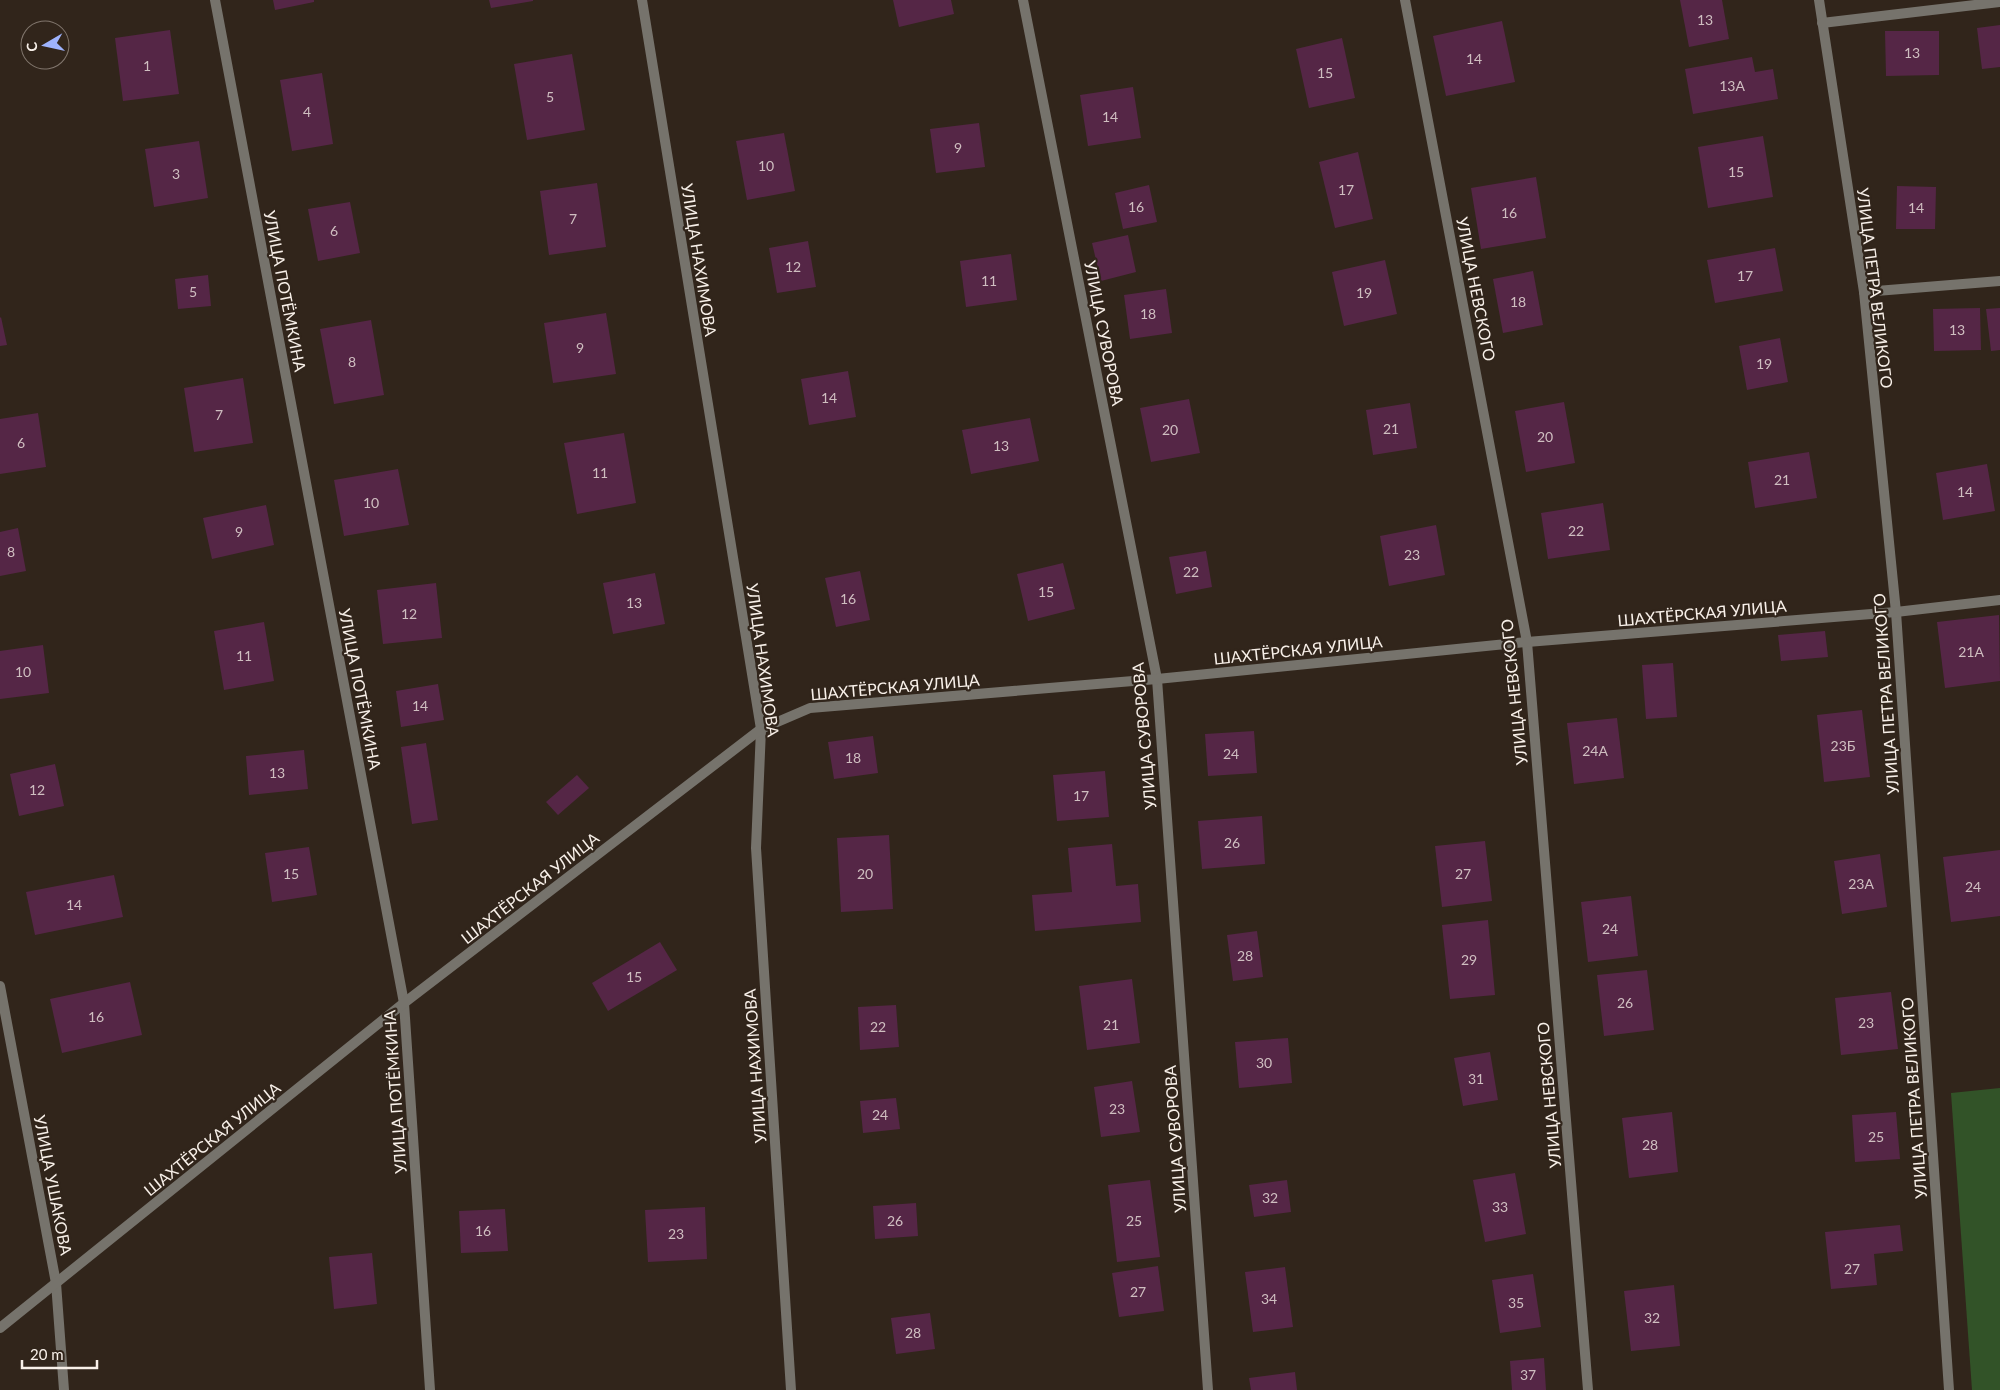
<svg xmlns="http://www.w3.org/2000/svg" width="2000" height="1390" font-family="Lato,sans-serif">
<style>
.green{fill:#325328}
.building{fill:#552646}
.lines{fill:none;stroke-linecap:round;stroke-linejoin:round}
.minor{stroke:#76736c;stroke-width:10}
.tertiary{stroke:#76736c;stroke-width:10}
.labels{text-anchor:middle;stroke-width:4.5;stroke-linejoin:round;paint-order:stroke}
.number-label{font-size:14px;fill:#cfbec0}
.street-label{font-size:16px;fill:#f8f0e9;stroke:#31251b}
</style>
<rect width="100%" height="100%" fill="#31251b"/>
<!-- green -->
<path class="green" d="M2000,1088V1390H1972L1951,1093Z"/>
<!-- building -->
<g class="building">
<path d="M273,0H314V2L275,10Z"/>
<path d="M489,0H533V1L491,8Z"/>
<path d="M893,0H951L954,14L899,27Z"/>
<path d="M1680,0H1722L1729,39L1689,47Z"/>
<path d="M1502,21L1515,82L1446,96L1433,36Z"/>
<path d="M2000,25V67L1982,69L1977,28Z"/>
<path d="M170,30L179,94L123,101L115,38Z"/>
<path d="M1885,31H1939V75L1886,76Z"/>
<path d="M1342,38L1355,98L1309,108L1296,49Z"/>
<path d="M572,54L585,130L527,140L514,64Z"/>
<path d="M1752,57L1755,72L1773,69L1778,99L1693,114L1685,69Z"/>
<path d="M322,73L333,144L292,151L280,80Z"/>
<path d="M1133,87L1141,138L1088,146L1080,95Z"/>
<path d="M979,123L985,167L936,173L930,129Z"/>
<path d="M784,133L795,191L747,200L736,141Z"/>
<path d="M1763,136L1773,197L1708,208L1698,147Z"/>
<path d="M199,141L208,198L154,207L145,149Z"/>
<path d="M1358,152L1373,219L1335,228L1319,162Z"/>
<path d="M1536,177L1546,238L1481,249L1471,188Z"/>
<path d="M597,183L606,247L549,255L540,191Z"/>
<path d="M1149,185L1157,222L1123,229L1115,193Z"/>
<path d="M1897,186L1936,187L1935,229H1896Z"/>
<path d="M350,202L360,253L318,261L308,209Z"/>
<path d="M1128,235L1136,272L1101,281L1092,243Z"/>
<path d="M808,241L816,287L777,293L769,248Z"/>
<path d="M1775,248L1783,291L1715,303L1707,260Z"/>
<path d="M1011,254L1017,300L966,307L960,261Z"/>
<path d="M1385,260L1397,314L1344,326L1332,272Z"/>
<path d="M1533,271L1543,325L1503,333L1493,279Z"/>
<path d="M208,275L211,306L178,309L175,279Z"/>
<path d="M1166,289L1172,333L1130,339L1124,295Z"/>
<path d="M1980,308L1981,350L1934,351L1933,309Z"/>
<path d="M2000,308V350L1991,351L1986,309Z"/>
<path d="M606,313L616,374L553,383L544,323Z"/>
<path d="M1,317L7,345L0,346V318Z"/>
<path d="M371,320L384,395L334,404L320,329Z"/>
<path d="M1780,338L1788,382L1747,390L1739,346Z"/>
<path d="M848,371L856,417L809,425L801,379Z"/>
<path d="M243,378L253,443L194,452L184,388Z"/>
<path d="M1189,399L1200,453L1151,462L1140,408Z"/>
<path d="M1564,402L1575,463L1526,472L1515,411Z"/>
<path d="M1410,403L1417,448L1373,455L1366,410Z"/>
<path d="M38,413L46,467L0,474V419Z"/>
<path d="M1030,418L1039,461L971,474L962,430Z"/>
<path d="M624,433L636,503L577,514L564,443Z"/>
<path d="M1809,452L1817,498L1755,508L1748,462Z"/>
<path d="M1987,464L1995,511L1943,520L1936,473Z"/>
<path d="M398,469L409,525L344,536L334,480Z"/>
<path d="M1603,503L1610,550L1548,559L1541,513Z"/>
<path d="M266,505L274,545L212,559L203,518Z"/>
<path d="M1436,525L1445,575L1389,586L1380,536Z"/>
<path d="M18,528L26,571L0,576V532Z"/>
<path d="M1206,551L1212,587L1176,594L1169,557Z"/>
<path d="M1063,563L1075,609L1028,621L1017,574Z"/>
<path d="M860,571L870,620L836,627L825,578Z"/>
<path d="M655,573L665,624L613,634L603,583Z"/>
<path d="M436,583L442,638L383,644L377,590Z"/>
<path d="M1999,615L2000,681L1945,688L1937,622Z"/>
<path d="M264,622L274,681L224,690L214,631Z"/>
<path d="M1825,631L1828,657L1781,661L1778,635Z"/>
<path d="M43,645L49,693L0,699V651Z"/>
<path d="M1673,663L1677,717L1646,719L1642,665Z"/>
<path d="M438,684L444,720L401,727L396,691Z"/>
<path d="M1862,710L1870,777L1824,782L1817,715Z"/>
<path d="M1617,718L1624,778L1574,784L1567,723Z"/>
<path d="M1254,731L1257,773L1208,776L1205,734Z"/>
<path d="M873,736L878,773L834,779L828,742Z"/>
<path d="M426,743L438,820L412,824L401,747Z"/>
<path d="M304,750L308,789L249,795L246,756Z"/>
<path d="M55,764L64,806L19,816L10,774Z"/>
<path d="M1105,771L1109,817L1057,821L1053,775Z"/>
<path d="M577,775L589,788L558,815L546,802Z"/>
<path d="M1262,816L1265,864L1202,869L1198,821Z"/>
<path d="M889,835L893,909L841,912L837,838Z"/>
<path d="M1485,841L1492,901L1442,907L1435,846Z"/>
<path d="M1112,844L1116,886L1138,884L1141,922L1035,931L1032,895L1072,892L1068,848Z"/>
<path d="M309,847L317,895L272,902L265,853Z"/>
<path d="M2000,850V916L1951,922L1943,857Z"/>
<path d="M1880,854L1887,907L1842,914L1834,861Z"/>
<path d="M114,875L123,917L35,935L26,892Z"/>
<path d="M1631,896L1638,956L1588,962L1581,902Z"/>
<path d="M1488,920L1495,995L1450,999L1442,925Z"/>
<path d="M1257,931L1263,977L1233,981L1227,935Z"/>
<path d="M660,942L677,970L608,1011L592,983Z"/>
<path d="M1647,970L1654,1030L1604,1036L1597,975Z"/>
<path d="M1132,979L1140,1043L1087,1050L1079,986Z"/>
<path d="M130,982L142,1035L62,1053L50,999Z"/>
<path d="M1891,992L1898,1049L1841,1055L1835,998Z"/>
<path d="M896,1005L899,1047L860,1050L858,1007Z"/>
<path d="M1288,1038L1292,1083L1239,1088L1235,1042Z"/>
<path d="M1490,1052L1498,1100L1463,1106L1454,1058Z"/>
<path d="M1132,1081L1140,1132L1101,1137L1094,1087Z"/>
<path d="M896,1098L900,1129L863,1133L860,1101Z"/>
<path d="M1672,1112L1678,1172L1629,1178L1622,1118Z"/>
<path d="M1896,1112L1900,1159L1855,1162L1852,1115Z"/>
<path d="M1515,1173L1526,1234L1485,1242L1473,1180Z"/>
<path d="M1150,1180L1160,1257L1117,1262L1108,1185Z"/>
<path d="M1287,1180L1291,1212L1254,1217L1249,1185Z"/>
<path d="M916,1203L918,1236L875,1239L873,1206Z"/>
<path d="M705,1207L707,1259L648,1262L645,1210Z"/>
<path d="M505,1209L508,1251L461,1253L459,1211Z"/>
<path d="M1900,1225L1903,1251L1874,1254L1877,1285L1831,1289L1825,1232Z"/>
<path d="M372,1253L377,1304L334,1309L329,1257Z"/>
<path d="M1158,1266L1164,1311L1119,1317L1112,1273Z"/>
<path d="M1285,1267L1293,1327L1253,1332L1245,1272Z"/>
<path d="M1533,1274L1541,1327L1500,1333L1492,1280Z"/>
<path d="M1674,1285L1680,1346L1631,1351L1624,1291Z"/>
<path d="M930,1313L935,1349L896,1354L891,1318Z"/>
<path d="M1544,1358L1546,1390H1512L1510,1361Z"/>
<path d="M1295,1372L1297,1390H1251L1249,1378Z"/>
</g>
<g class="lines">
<!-- minor -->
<g class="minor">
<path d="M215,0L404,1003L430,1390"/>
<path d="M642,0L761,729L756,848L791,1390"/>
<path d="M1023,0L1157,679L1208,1390"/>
<path d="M1405,0L1527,642L1588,1390"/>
<path d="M1819,0L1864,292L1896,612L1949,1390"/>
<path d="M1822,23L2000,2"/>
<path d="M1864,292L2000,281"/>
<path d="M0,986L56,1283L64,1390"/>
</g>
<!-- tertiary -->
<path class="tertiary" d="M0,1328L404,1003L761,729L810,708L1157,679L1527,642L1896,612L2000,600"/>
</g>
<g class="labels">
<!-- number labels -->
<g class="number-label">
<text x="1705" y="25">13</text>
<text x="1912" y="58">13</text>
<text x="1474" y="64">14</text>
<text x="147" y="71">1</text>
<text x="1325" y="78">15</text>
<text x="1732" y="91">13А</text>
<text x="550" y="102">5</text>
<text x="307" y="117">4</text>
<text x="1110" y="122">14</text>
<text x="958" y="153">9</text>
<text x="766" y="171">10</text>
<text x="1736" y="177">15</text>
<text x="176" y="179">3</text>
<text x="1346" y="195">17</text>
<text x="1136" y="212">16</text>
<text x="1916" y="213">14</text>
<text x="1509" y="218">16</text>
<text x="573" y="224">7</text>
<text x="334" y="236">6</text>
<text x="793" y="272">12</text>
<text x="1745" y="281">17</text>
<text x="989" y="286">11</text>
<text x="193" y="297">5</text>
<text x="1364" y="298">19</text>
<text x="1518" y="307">18</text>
<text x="1148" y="319">18</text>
<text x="1957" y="335">13</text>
<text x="580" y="353">9</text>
<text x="352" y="367">8</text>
<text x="1764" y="369">19</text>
<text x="829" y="403">14</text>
<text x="219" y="420">7</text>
<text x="1391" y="434">21</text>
<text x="1170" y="435">20</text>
<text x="1545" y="442">20</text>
<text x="21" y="448">6</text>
<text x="1001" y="451">13</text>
<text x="600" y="478">11</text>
<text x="1782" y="485">21</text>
<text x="1965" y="497">14</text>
<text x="371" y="508">10</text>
<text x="1576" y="536">22</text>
<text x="239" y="537">9</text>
<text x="11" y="557">8</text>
<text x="1412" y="560">23</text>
<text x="1191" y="577">22</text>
<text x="1046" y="597">15</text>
<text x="848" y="604">16</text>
<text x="634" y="608">13</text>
<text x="409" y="619">12</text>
<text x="1971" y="657">21А</text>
<text x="244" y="661">11</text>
<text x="23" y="677">10</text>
<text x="420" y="711">14</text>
<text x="1843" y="751">23Б</text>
<text x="1595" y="756">24А</text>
<text x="1231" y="759">24</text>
<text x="853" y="763">18</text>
<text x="277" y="778">13</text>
<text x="37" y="795">12</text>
<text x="1081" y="801">17</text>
<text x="1232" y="848">26</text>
<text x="291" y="879">15</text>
<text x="865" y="879">20</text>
<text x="1463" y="879">27</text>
<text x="1861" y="889">23А</text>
<text x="1973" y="892">24</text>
<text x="74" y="910">14</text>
<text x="1610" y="934">24</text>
<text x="1245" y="961">28</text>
<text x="1469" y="965">29</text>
<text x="634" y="982">15</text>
<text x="1625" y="1008">26</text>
<text x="96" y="1022">16</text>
<text x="1866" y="1028">23</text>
<text x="1111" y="1030">21</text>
<text x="878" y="1032">22</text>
<text x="1264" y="1068">30</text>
<text x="1476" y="1084">31</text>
<text x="1117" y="1114">23</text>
<text x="880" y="1120">24</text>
<text x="1876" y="1142">25</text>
<text x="1650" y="1150">28</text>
<text x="1270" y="1203">32</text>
<text x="1500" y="1212">33</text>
<text x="895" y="1226">26</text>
<text x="1134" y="1226">25</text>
<text x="483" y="1236">16</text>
<text x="676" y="1239">23</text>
<text x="1852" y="1274">27</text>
<text x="1138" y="1297">27</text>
<text x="1269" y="1304">34</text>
<text x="1516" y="1308">35</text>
<text x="1652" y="1323">32</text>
<text x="913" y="1338">28</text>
<text x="1528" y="1380">37</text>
</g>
<!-- street labels -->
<g class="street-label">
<text transform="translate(699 260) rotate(81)" y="6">УЛИЦА НАХИМОВА</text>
<text transform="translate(1875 288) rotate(83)" y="6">УЛИЦА ПЕТРА ВЕЛИКОГО</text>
<text transform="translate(1476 289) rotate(79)" y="6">УЛИЦА НЕВСКОГО</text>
<text transform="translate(285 291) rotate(79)" y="6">УЛИЦА ПОТЁМКИНА</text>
<text transform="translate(1104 333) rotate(79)" y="6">УЛИЦА СУВОРОВА</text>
<text transform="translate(1702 613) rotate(-5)" y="6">ШАХТЁРСКАЯ УЛИЦА</text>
<text transform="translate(1298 650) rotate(-6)" y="6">ШАХТЁРСКАЯ УЛИЦА</text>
<text transform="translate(763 660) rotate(82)" y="6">УЛИЦА НАХИМОВА</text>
<text transform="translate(895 687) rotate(-5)" y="6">ШАХТЁРСКАЯ УЛИЦА</text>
<text transform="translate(360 689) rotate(79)" y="6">УЛИЦА ПОТЁМКИНА</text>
<text transform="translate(1514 692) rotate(-96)" y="6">УЛИЦА НЕВСКОГО</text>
<text transform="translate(1886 694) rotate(-94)" y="6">УЛИЦА ПЕТРА ВЕЛИКОГО</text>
<text transform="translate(1144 736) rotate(-95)" y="6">УЛИЦА СУВОРОВА</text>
<text transform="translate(530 888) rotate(-38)" y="6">ШАХТЁРСКАЯ УЛИЦА</text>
<text transform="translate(755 1066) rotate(-94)" y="6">УЛИЦА НАХИМОВА</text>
<text transform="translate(395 1092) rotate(-94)" y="6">УЛИЦА ПОТЁМКИНА</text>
<text transform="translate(1549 1095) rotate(-95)" y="6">УЛИЦА НЕВСКОГО</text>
<text transform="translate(1914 1098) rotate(-94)" y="6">УЛИЦА ПЕТРА ВЕЛИКОГО</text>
<text transform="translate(212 1139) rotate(-39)" y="6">ШАХТЁРСКАЯ УЛИЦА</text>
<text transform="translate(1175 1139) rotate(-94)" y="6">УЛИЦА СУВОРОВА</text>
<text transform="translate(53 1185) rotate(79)" y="6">УЛИЦА УШАКОВА</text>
</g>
</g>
<!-- north arrow -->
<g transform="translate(45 45) rotate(261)"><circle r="24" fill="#31251b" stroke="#81766d"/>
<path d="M0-4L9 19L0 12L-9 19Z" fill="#9eb3fd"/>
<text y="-8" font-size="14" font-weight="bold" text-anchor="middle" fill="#f8f0e9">С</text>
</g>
<!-- scale -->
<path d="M22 1360v8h75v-8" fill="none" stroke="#f8f0e9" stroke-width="2.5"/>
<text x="30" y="1360" font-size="15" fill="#f8f0e9" stroke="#31251b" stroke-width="4" paint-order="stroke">20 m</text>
</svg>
